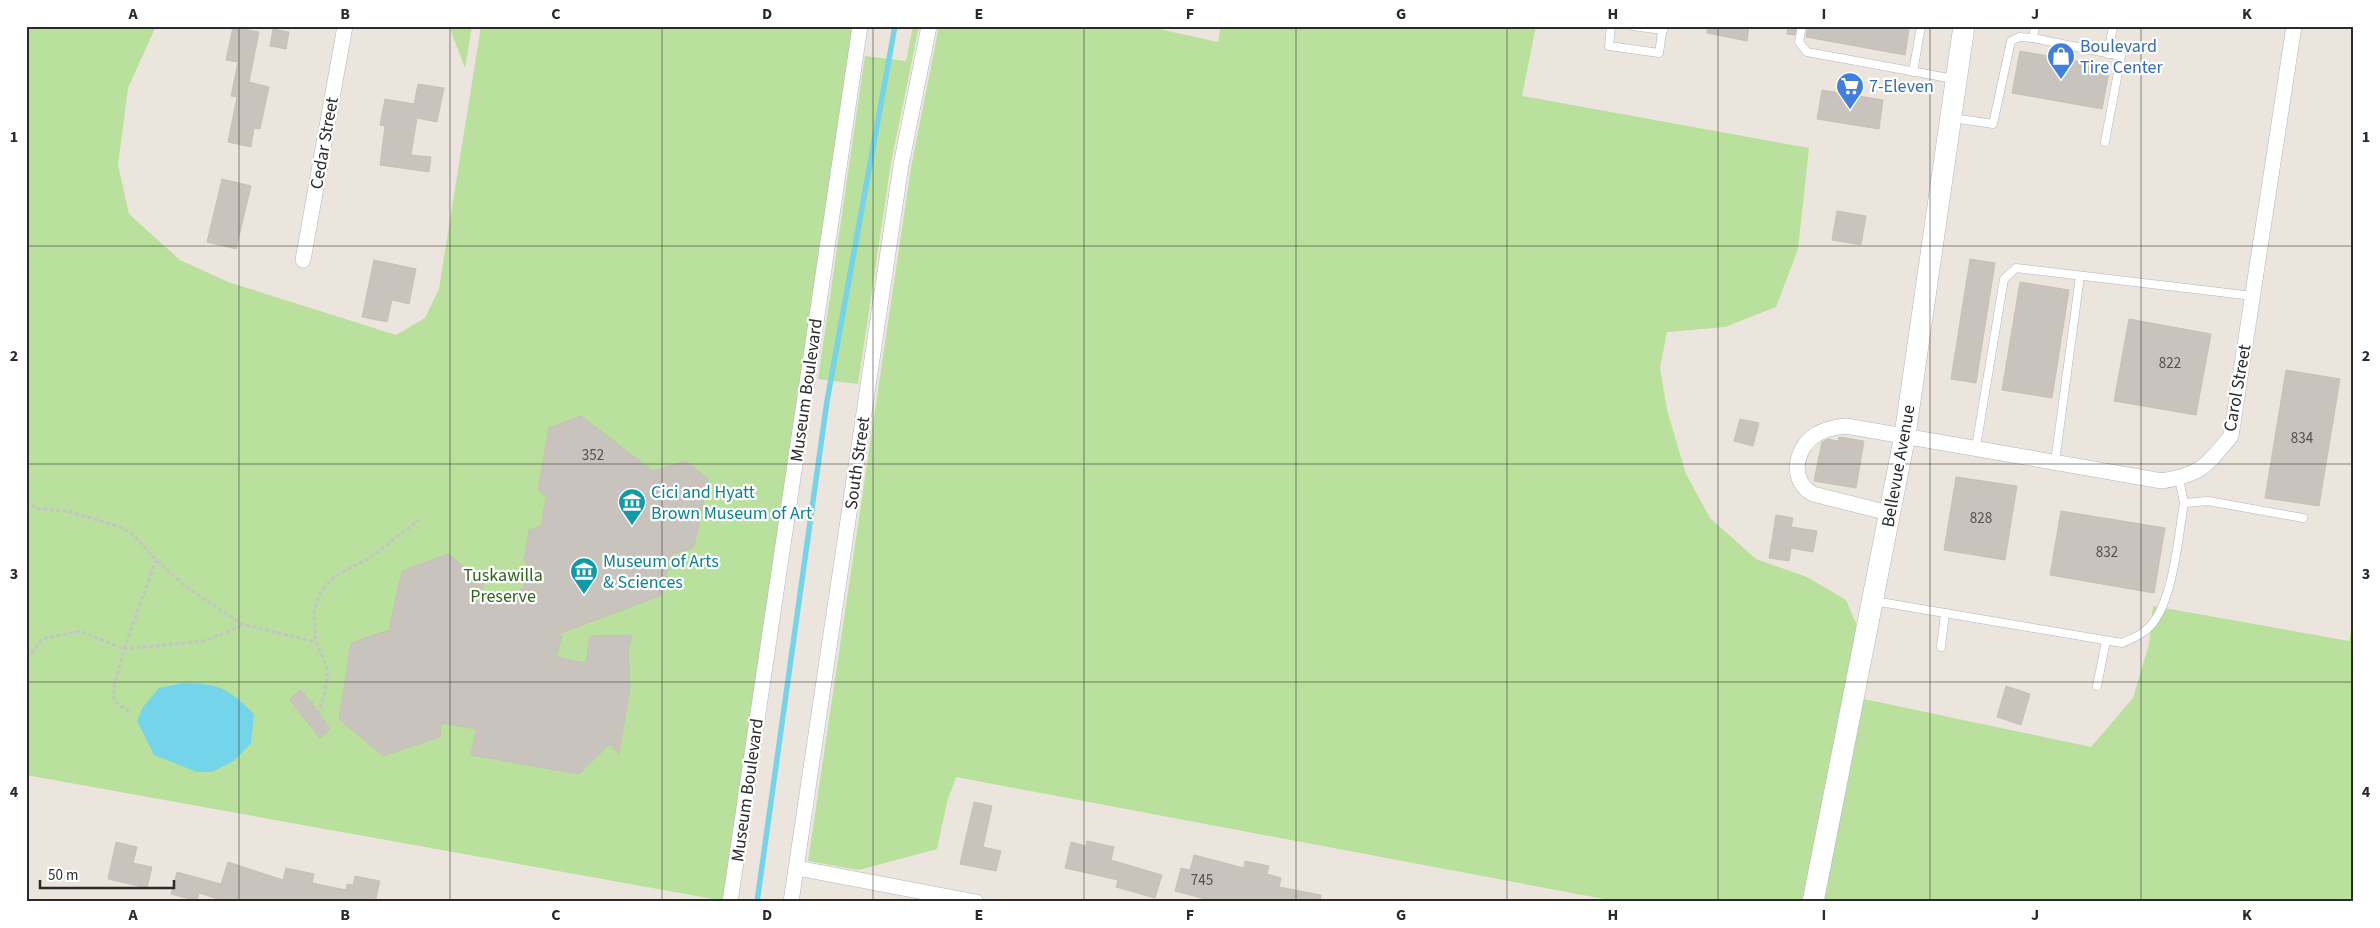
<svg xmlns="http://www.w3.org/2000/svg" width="2380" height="928" font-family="'Source Sans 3',sans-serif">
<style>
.green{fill:#b9e09c}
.water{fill:#74d4ea}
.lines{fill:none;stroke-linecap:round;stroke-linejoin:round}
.stream{stroke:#74d4ea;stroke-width:5.5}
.building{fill:#c8c3bc;stroke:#c7c0b7}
.lane-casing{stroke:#b1b5be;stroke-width:9}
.street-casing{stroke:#b1b5be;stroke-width:16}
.secondary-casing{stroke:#b1b5be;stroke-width:22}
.path{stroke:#c4c4c4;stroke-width:3;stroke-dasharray:4 2.5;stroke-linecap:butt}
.lane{stroke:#fff;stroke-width:8}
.street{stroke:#fff;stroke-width:15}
.secondary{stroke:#fff;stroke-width:21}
.grid{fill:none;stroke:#2b2b2b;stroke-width:1;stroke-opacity:0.55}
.labels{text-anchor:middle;stroke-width:4.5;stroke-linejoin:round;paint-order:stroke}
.number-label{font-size:15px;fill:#52514f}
.shop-label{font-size:18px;fill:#366cbe;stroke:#fff;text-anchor:start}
.street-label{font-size:18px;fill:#2b2b2b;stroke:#fff}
.culture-label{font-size:18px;fill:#0d838f;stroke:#fff;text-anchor:start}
.park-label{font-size:18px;fill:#32651d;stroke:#fff}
.neatline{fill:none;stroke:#2b2b2b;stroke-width:2}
.grid-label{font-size:16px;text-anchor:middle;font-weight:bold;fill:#2b2b2b}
</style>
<rect width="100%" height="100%" fill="#ece5dd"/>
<!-- green -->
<g class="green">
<path d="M26,26H156L128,88L118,165L129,214L180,260L228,282L396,335L425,318L439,289L481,26H860L730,902L26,775Z"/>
<path d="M449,26H472L465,68Z"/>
<path d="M913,26H919L891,163L858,384L818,379L865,56L906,61Z"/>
<path d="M939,26H1145L1218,42L1221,26H1536L1522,96L1809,148L1798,249L1776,307L1725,327L1667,332L1660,368L1667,410L1686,474L1710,518L1756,559L1807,577L1846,600L1857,626L1803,902H1620L956,777L947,802L937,849L859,870L808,861L911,168Z"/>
<path d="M2153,606L2349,641L2354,620V902H1824L1864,696V699L2091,747L2133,698L2149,644Z"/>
</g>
<!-- water -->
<path class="water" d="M184,683C222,684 228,689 254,714L251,743L235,760L212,772H197L154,755L137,721L143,707L159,688Z"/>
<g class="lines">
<!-- stream -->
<path class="stream" d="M757,902L827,401L895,26"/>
</g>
<!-- building -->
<g class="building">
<path d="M1707,26H1749L1747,41L1707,33Z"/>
<path d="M1788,26H1796L1795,35L1787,34Z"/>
<path d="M1808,26H1885L1909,30L1905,55L1806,37Z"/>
<path d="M233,27L259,32L249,82L269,87L260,129L254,128L251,147L228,142L237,97L231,96L238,62L226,60Z"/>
<path d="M273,29L289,32L286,49L270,46Z"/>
<path d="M2020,51L2110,67L2102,109L2012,93Z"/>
<path d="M418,84L444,88L437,122L417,118L411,155L431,157L429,172L380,165L385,126L380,125L385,99L414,104Z"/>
<path d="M1822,90L1883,100L1879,129L1817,119Z"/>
<path d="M222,179L251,186L236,249L207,242Z"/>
<path d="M1837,211L1866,216L1861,245L1832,240Z"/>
<path d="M1970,259L1995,263L1976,383L1951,379Z"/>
<path d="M374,260L416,269L409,304L392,300L387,322L362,317Z"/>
<path d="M2020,282L2069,290L2052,398L2002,390Z"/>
<path d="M2129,319L2211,334L2196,415L2114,401Z"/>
<path d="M2286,370L2340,379L2319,506L2265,498Z"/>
<path d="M581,416L653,471L686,461L708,479L694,547L671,555L662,595L553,636H562L556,657L586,663L590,636L632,635L628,650L630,687L619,754L610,744L579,774L471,755L476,729L441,723L440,737L383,756L339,719L351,643L389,630L402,571L448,554L484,583L478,605L524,588L527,565L524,560L529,530L541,526L546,496L538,490L549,428Z"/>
<path d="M1740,419L1759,423L1753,446L1734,441Z"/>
<path d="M1839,437L1864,441L1856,488L1814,481L1822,442L1828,439L1838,441Z"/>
<path d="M1956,477L2017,486L2005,560L1944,550Z"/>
<path d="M2061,511L2165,528L2154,593L2050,575Z"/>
<path d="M1776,515L1793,518L1791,527L1817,531L1813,552L1791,548L1789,561L1769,558Z"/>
<path d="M2006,686L2030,694L2021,725L1997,717Z"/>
<path d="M301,690L330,729L320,738L289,699Z"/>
<path d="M974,802L992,806L983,847L1001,851L996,871L960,864Z"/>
<path d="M1087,841L1114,847L1111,860L1162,875L1155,898L1116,887L1118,880L1065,868L1071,842L1086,846Z"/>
<path d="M116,842L137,847L133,863L152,867L147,888L108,879Z"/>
<path d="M1194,855L1244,868L1245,861L1269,866L1267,874L1281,878L1279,887L1321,895L1320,902H1216L1175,891L1181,868L1190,870Z"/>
<path d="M228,862L283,880L286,868L314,874L312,883L346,890L347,884L353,885L355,876L380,881L375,902H228L199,893L197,901L171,894L177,872L221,884Z"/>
</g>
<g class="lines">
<!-- lane casing -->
<g class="lane-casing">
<g id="lane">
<path d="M1611,26L1609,46L1659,53L1663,26"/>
<path d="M1632,26L1663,30"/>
<path d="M1802,26L1799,42L1807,52L1954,79"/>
<path d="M2033,38L2035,26"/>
<path d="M2108,54L2113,26"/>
<path d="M1913,72L1921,26"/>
<path d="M1953,118L1993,124L2011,41L2019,37L2033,38L2121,56L2105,142"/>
<path d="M1976,447L2004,279L2016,268L2253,296"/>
<path d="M2055,462L2080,276"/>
<path d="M2179,478L2184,503L2208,501L2303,518"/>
<path d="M1874,601L2122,643C2130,639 2140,636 2146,630C2173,609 2178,537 2184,503"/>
<path d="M1941,647L1945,613"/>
<path d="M2097,686L2106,641"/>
</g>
</g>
<!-- street casing -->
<g class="street-casing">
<g id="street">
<path d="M303,260L345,26"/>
<path d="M1889,513L1813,494C1789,481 1794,448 1817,434C1826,429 1836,427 1846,426L2162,481C2202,474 2206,466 2231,436L2294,26"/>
<path d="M797,868L976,902"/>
<path d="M730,902L860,26"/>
<path d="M791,902L901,165L929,26"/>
</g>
</g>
<!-- secondary casing -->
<g class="secondary-casing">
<path id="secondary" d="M1813,902L1905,435L1964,26"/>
</g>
<!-- path -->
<g class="path">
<path d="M26,501L38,509L67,511L120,527L134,535L156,560L189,589L242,624L316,642"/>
<path d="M26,656L30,655L42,639L80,631L124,649L156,560"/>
<path d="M311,701L318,713L325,692L328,670L316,642L314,613L319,595L332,579L344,571L369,558L419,520"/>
<path d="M129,712L114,701V687L124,649L204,641L244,625"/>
<path d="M318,713L322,719"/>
</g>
<!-- lane -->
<use href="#lane" class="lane"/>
<!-- street -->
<use href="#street" class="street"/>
<!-- secondary -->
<use href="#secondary" class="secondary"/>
</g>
<!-- grid -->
<path class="grid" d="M239,26V902M450,26V902M662,26V902M873,26V902M1084,26V902M1296,26V902M1507,26V902M1718,26V902M1930,26V902M2141,26V902M26,246H2354M26,464H2354M26,682H2354"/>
<!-- icons -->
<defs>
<g id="shop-pin" transform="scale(1.4375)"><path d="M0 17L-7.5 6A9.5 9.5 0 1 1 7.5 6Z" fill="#3f7fe0" stroke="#fff"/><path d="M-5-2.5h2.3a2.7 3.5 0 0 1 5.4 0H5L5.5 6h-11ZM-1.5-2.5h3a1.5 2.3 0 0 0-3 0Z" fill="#fff"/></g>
<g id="supermarket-pin" transform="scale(1.4375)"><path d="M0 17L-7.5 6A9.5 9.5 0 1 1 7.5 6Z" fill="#3f7fe0" stroke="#fff"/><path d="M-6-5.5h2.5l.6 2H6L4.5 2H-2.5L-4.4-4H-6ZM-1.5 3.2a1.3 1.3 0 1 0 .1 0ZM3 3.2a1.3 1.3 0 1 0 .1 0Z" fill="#fff"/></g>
<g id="museum-pin" transform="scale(1.4375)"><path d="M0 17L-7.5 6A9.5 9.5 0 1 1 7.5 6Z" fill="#0f9aa8" stroke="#fff"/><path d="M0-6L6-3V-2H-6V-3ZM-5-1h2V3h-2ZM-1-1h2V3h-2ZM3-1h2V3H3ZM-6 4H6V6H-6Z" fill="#fff"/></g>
</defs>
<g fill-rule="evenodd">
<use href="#shop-pin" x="2061" y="56"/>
<use href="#supermarket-pin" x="1850" y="86"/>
<use href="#museum-pin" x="632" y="502"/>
<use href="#museum-pin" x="584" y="571"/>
</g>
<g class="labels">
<!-- number labels -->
<g class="number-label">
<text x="2170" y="368">822</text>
<text x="2302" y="443">834</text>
<text x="593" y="460">352</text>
<text x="1981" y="523">828</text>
<text x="2107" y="557">832</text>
<text x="1202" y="885">745</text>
</g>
<!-- shop labels -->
<g class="shop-label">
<text x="2080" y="52">Boulevard<tspan x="2080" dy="21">Tire Center</tspan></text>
<text x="1869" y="92">7-Eleven</text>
</g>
<!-- street labels -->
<g class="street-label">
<text transform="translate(324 143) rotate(-80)" y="6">Cedar Street</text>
<text transform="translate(2237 388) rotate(-80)" y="6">Carol Street</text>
<text transform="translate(806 390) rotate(-82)" y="6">Museum Boulevard</text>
<text transform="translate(857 463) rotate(-82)" y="6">South Street</text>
<text transform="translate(1898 466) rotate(-80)" y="6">Bellevue Avenue</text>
<text transform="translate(747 790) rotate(-82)" y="6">Museum Boulevard</text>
</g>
<!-- culture labels -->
<g class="culture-label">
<text x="651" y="498">Cici and Hyatt<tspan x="651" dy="21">Brown Museum of Art</tspan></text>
<text x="603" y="567">Museum of Arts<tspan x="603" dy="21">&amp; Sciences</tspan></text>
</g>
<!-- park labels -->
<g class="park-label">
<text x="503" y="581">Tuskawilla<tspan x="503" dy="21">Preserve</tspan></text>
</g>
</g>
<!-- border -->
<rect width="2380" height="928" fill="none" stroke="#ffffff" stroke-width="55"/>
<!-- scale -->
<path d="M40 880v8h134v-8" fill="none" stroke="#2b2b2b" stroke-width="2.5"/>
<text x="48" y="880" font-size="15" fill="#2b2b2b" stroke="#ffffff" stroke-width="4" paint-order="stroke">50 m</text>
<rect x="28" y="28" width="2324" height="872" class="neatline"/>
<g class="grid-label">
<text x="133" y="19">A</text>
<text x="345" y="19">B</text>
<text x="556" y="19">C</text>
<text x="767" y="19">D</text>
<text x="979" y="19">E</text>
<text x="1190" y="19">F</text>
<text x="1401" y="19">G</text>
<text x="1613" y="19">H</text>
<text x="1824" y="19">I</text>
<text x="2035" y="19">J</text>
<text x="2247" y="19">K</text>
<text x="14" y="142">1</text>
<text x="2366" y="142">1</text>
<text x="14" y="361">2</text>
<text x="2366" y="361">2</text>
<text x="14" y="579">3</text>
<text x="2366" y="579">3</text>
<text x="14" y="797">4</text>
<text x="2366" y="797">4</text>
<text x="133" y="920">A</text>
<text x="345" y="920">B</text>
<text x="556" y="920">C</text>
<text x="767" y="920">D</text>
<text x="979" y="920">E</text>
<text x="1190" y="920">F</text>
<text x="1401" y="920">G</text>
<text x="1613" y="920">H</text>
<text x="1824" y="920">I</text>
<text x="2035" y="920">J</text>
<text x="2247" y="920">K</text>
</g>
</svg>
